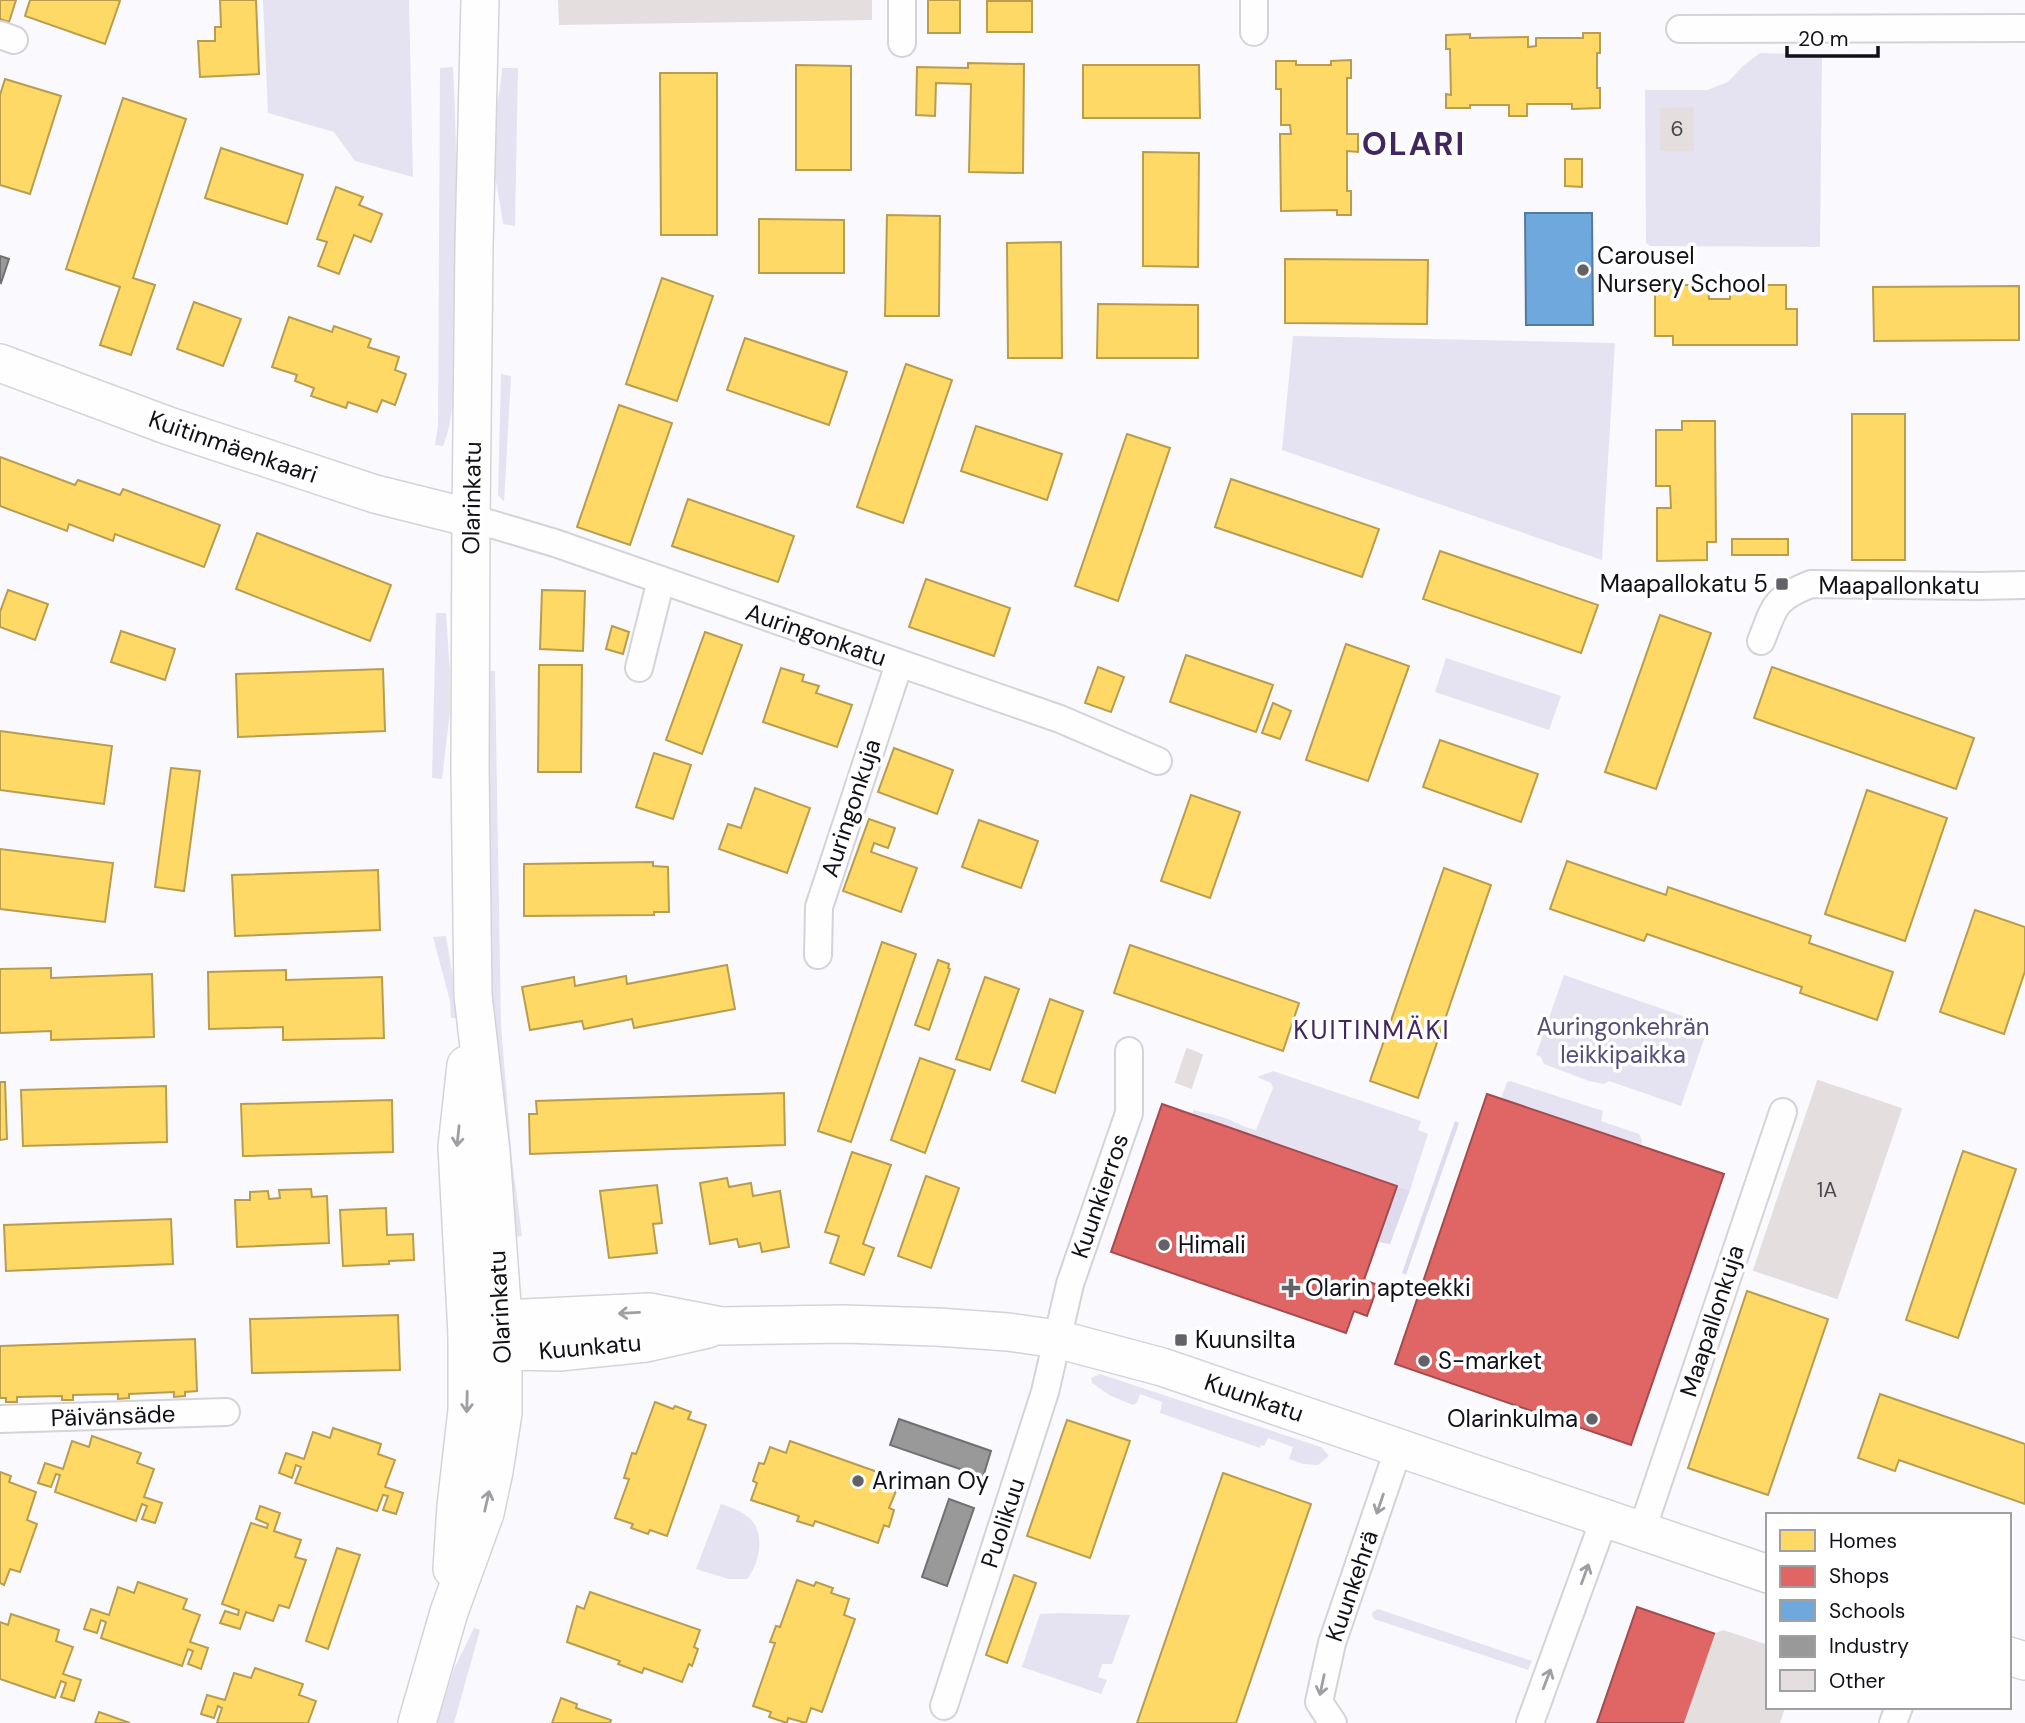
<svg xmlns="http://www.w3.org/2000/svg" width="2025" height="1723" font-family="'DM Sans',sans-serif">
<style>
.green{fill:#e5e3f2}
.forest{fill:#dedbee}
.homes{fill:#ffd966;stroke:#b89d4f;stroke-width:2}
.shops{fill:#e06666;stroke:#a24c4f;stroke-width:2}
.schools{fill:#6fa8dc;stroke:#537aa2;stroke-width:2}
.industry{fill:#999;stroke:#707073;stroke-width:2}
.building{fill:#e4dedf;stroke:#e5dedf;stroke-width:2}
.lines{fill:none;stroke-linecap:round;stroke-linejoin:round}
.street-casing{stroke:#d4d3da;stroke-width:30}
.secondary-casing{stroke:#d4d3da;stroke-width:40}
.street{stroke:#fefeff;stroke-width:26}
.secondary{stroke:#fefeff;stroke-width:37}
.oneway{stroke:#9f9fa3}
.poi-dot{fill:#636269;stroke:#fff;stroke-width:2.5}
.labels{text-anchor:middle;stroke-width:7;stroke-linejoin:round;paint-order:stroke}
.number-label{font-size:21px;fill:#49474e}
.poi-label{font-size:24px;fill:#111019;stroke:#fff;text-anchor:start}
.street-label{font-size:24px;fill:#111019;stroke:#fff}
.park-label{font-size:24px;fill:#544d79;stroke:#fff}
.neighbourhood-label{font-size:26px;letter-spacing:2px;fill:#422660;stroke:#fff}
.district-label{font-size:32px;font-weight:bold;letter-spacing:2px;fill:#422660;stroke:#fff}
</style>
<rect width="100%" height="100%" fill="#faf9fd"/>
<!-- green -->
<g class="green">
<path d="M263,0H409L413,177L355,161L334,132L268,113Z"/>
<path d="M1760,53L1822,55L1820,247L1650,246L1646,243L1645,90H1707L1728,82L1743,66Z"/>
<path d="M453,67C458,160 457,253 454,346C453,378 456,415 443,446L435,445L438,425L440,68Z"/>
<path d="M502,68H518L515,226L503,224C500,197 492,171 492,143C493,118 501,93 502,68Z"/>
<path d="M1293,336L1615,343L1602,560L1282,450Z"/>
<path d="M501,374L511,376L504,502L498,495Z"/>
<path d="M436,613H446L450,672V712L442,779L432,778Z"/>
<path d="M1446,658L1561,696L1549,730L1435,692Z"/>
<path d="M487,671H495L501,1025L512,1160L522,1236L515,1237L490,1028Z"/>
<path d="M446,936L457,1001V1018H451L450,1001L433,937Z"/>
<path d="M1564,975L1709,1025L1681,1106L1609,1081L1604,1084L1589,1081L1544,1064L1541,1057L1536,1055Z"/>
<path d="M1273,1071L1421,1121L1418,1130L1428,1134L1410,1190L1193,1115V1110C1205,1113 1217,1115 1228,1119C1238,1123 1245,1128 1256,1130L1273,1088L1271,1083L1257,1077Z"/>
<path d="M1510,1081L1603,1111L1601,1121L1639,1134L1642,1140L1641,1146L1501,1099L1507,1082Z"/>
<path d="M1100,1374L1321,1447L1329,1456L1318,1465L1303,1464L1289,1459L1293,1447L1268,1438L1264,1446L1261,1445L1260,1448L1160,1413L1162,1402L1140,1394L1137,1403L1133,1405L1111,1396L1092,1383L1091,1378Z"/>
<path d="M721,1504C733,1508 748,1513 755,1525C764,1540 758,1566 747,1579H728L696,1569Z"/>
<path d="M1378,1609L1532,1661L1528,1670L1374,1619L1372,1615L1373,1612Z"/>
<path d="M1060,1613L1130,1615L1112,1664H1102L1098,1677L1107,1680L1101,1694L1022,1667L1040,1614Z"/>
<path d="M474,1628L480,1630L454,1723H437L454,1669Z"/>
</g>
<!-- forest -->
<g class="forest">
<path d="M1455,1121L1459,1123L1406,1275L1402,1273Z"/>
<path d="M1397,1186L1410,1190L1390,1244L1378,1242Z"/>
</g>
<!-- homes -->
<g class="homes">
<path d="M0,0H16L9,22L0,19Z"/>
<path d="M30,0H117L120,1L105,44L25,16Z"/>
<path d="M220,0H256L259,74L200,77L198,41H215V27H221Z"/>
<rect x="928" y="0" width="32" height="33"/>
<rect x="987" y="1" width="45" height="31"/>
<path d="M1583,33H1600V53H1597V88H1600V108L1572,109V104H1527V116H1509V105H1470V108H1446V94L1451,95L1450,49H1446V35L1470,34V38L1528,37V47L1536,46V38H1583Z"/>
<path d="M1351,60V78H1347V134H1358V152L1347,151V191H1351V215H1337V210L1281,211L1280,134H1291L1290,125H1281V89H1276V61H1296V65H1331V61Z"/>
<path d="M968,63L1024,64L1023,173L969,172L971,84L936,83L935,116L916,115L917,67L968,68Z"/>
<path d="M796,65L851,66V170H796Z"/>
<path d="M1083,65H1199L1200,118H1083Z"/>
<path d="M660,73H717V235H661Z"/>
<path d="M5,79L61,96L30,194L0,185V95Z"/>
<path d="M123,98L186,119L133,278L155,285L131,355L100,345L120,287L66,269Z"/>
<path d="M221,148L303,175L287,224L205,198Z"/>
<path d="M1143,152L1199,153L1198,267L1143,266Z"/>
<path d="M1565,159H1582V187L1565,186Z"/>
<path d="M336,187L363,197L359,205L382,214L371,242L354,235L339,274L318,266L327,242L317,239Z"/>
<path d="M887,215L940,216L939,316H885Z"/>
<path d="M759,219L844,220V273H759Z"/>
<path d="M1061,242L1062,358H1008L1007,243Z"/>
<path d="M1285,259L1428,260L1427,324L1285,323Z"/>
<path d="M662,278L713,296L677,401L626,384Z"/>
<path d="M1655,285H1708L1709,299H1730V285H1786V309H1797V345H1673V336H1655Z"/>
<path d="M2019,286V340L1874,341L1873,287Z"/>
<path d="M194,302L241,319L223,366L177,349Z"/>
<path d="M1098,304L1198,305V358H1097Z"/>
<path d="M289,317L332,332L334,326L371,339L368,347L399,357L395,370L406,374L395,405L382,400L377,412L348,402L346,408L311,396L314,388L295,381L297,375L272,367Z"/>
<path d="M745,338L847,372L829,425L727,390Z"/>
<path d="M906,364L952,380L903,523L857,507Z"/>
<path d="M619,405L672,423L630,545L577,527Z"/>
<rect x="1852" y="414" width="53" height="146"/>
<path d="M1682,421H1715L1716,542H1707V560L1657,561V508H1671L1670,486H1656V430H1682Z"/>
<path d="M976,426L1062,454L1047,500L961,471Z"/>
<path d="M1127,434L1170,448L1118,601L1075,586Z"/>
<path d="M0,457L75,485L78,480L120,495L123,489L220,525L204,567L115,534L113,541L69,524L67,531L0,506Z"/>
<path d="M1231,479L1379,529L1362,577L1215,527Z"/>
<path d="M688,499L794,536L778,582L672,546Z"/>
<path d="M257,533L391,585L370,641L236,589Z"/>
<rect x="1732" y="539" width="56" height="16"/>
<path d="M1440,551L1598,605L1581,653L1423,599Z"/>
<path d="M926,579L1010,608L994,656L909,627Z"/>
<path d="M8,590L48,604L35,640L0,627V612Z"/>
<path d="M542,590L585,591L583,651L540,649Z"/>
<path d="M1660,615L1711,633L1656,789L1605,772Z"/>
<path d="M612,626L629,632L623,654L606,649Z"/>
<path d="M121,631L175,649L165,680L111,662Z"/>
<path d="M705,632L742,645L702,754L666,740Z"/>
<path d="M1346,644L1409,666L1368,781L1306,760Z"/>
<path d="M1186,655L1273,685L1256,732L1170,702Z"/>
<path d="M539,665H582L581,772H538Z"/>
<path d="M1098,667L1124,677L1111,712L1085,703Z"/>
<path d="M1772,667L1974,738L1956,789L1754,718Z"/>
<path d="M781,668L804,675L802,681L819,686L816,693L852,705L837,747L763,722Z"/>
<path d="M383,669L385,731L238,737L236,674Z"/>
<path d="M1273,703L1291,711L1280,739L1262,733Z"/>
<path d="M0,731L112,746L104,804L0,790Z"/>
<path d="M1440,740L1538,774L1521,822L1423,787Z"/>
<path d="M894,748L953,770L937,814L878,792Z"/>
<path d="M654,753L691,765L673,819L636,807Z"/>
<path d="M171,768L200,771L184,891L155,887Z"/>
<path d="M755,788L810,808L787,873L719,849L728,824L741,828Z"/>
<path d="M1867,790L1947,818L1905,941L1825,914Z"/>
<path d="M1191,795L1240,812L1210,898L1161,881Z"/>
<path d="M869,819L895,828L888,848L874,843L871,852L917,868L901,912L843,891Z"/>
<path d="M979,820L1038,841L1021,888L962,867Z"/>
<path d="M0,849L113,863L105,922L0,909Z"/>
<path d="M1567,861L1666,895L1668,887L1811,936L1809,943L1893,972L1877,1020L1800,993L1802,987L1647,934L1644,941L1550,909Z"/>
<path d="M653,862V866L668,867L669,912H654V915L524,916V864Z"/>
<path d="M1444,868L1491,885L1418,1098L1370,1081Z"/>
<path d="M378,870L380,930L235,936L232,875Z"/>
<path d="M1975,910L2025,927V971L2004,1034L1940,1012Z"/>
<path d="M882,942L916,954L851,1142L818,1131Z"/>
<path d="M1130,945L1299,1003L1283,1051L1114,993Z"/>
<path d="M938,960L949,964L948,968L950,969L929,1030L915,1025Z"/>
<path d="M727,965L735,1009L634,1028L632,1019L584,1029L582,1021L530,1030L522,987L574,977L575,986L626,976L627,984Z"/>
<path d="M51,968V978L152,974L154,1037L51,1040V1031L0,1033V969Z"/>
<path d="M286,970V980L382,977L384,1038L283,1040V1027L209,1029L208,972Z"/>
<path d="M985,977L1019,989L990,1070L956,1059Z"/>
<path d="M1050,999L1083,1011L1055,1093L1022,1081Z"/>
<path d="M920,1058L955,1070L925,1153L891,1140Z"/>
<path d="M0,1082H5L7,1139L0,1140Z"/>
<path d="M166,1086L167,1142L23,1146L21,1090Z"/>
<path d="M784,1093L785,1145L530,1154L529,1114H537L536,1101Z"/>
<path d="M392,1100L393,1152L243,1156L241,1104Z"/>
<path d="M1963,1151L2016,1169L1958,1338L1906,1320Z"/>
<path d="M852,1152L891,1165L863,1244L874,1248L864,1275L830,1263L839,1236L825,1232Z"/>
<path d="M926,1176L959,1188L931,1268L898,1256Z"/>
<path d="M727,1178L729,1187L751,1183L753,1196L780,1191L789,1247L762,1252L760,1243L739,1247L737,1239L710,1244L700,1183Z"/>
<path d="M657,1185L662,1223L653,1224L657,1253L609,1258L600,1191Z"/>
<path d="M311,1189L312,1197L327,1196L329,1243L237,1247L235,1200H250V1192L268,1191L269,1199L280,1198L279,1190Z"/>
<path d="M386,1208L387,1235L413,1234L414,1260L389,1261V1264L343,1266L340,1210Z"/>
<path d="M171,1219L173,1264L6,1271L4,1225Z"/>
<path d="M1747,1291L1828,1319L1768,1495L1688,1468Z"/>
<path d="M398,1315L400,1370L252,1373L250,1319Z"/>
<path d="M195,1339L197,1391L185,1392V1396L174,1397V1392L129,1394V1398L118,1399V1394L73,1395V1400H62V1396L17,1397V1402H6V1398H0V1346Z"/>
<path d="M1880,1394L2025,1444V1504L1899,1460L1895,1471L1858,1458Z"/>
<path d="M655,1402L673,1409L675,1406L691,1412L688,1419L706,1425L667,1536L650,1530L648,1534L631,1528L633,1524L615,1518L629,1479L624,1478L632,1453L636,1454Z"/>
<path d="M1067,1420L1130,1441L1090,1558L1027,1536Z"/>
<path d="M333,1428L381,1444L378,1454L395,1460L385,1487L403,1493L396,1514L383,1510L388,1496L383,1495L377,1511L295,1483L301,1467L296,1465L292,1478L279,1473L286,1453L304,1459L313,1432L330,1438Z"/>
<path d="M92,1436L141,1453L137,1463L154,1469L144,1497L162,1503L155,1523L142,1519L147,1506L142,1504L136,1521L55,1492L60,1475L56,1474L51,1487L38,1483L45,1463L63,1469L72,1441L89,1447Z"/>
<path d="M790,1441L883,1474L880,1485L896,1491L889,1508L894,1510L889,1527L884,1525L878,1543L815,1521L813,1526L797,1521L799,1516L751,1500L757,1483L753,1481L759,1463L764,1464L770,1447L786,1453Z"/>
<path d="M0,1472L11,1476L9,1482L36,1492L27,1520L37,1524L20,1572L10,1569L4,1585L0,1583Z"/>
<path d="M1223,1473L1311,1504L1236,1723H1137Z"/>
<path d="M260,1506L280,1513L274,1531L301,1540L295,1557L306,1560L289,1608L279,1605L273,1621L246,1612L240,1629L220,1623L225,1611L238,1615L239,1610L222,1604L251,1523L267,1528L268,1524L256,1519Z"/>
<path d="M337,1548L360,1555L328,1649L306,1641Z"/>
<path d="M1014,1575L1036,1583L1007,1663L986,1655Z"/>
<path d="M797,1580L814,1586L816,1582L833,1588L831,1593L849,1599L844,1615L855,1619L822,1712L811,1708L806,1723L788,1718L787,1723L769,1717L771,1712L753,1706L775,1643L770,1642L776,1626L780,1627Z"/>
<path d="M138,1582L187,1599L183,1609L200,1615L190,1642L208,1648L201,1669L188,1664L193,1651L188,1649L182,1666L101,1638L106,1622L101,1620L97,1633L84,1629L91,1609L109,1615L118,1587L134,1593Z"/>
<path d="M590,1592L700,1630L694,1647L698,1649L692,1666L689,1664L682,1682L644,1668L642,1673L618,1664L620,1661L567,1642L577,1606L584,1609Z"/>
<path d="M11,1614L59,1630L56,1641L73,1647L63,1674L81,1680L74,1701L61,1697L66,1683L61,1681L55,1698L0,1679V1622L8,1625Z"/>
<path d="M255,1668L303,1684L299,1695L316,1701L308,1723H217L222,1708L218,1706L214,1718L201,1714L207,1695L225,1700L234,1673L251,1678Z"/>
<path d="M561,1698L577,1704L576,1708L611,1720L610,1723H552Z"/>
<path d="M99,1712L130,1723H95Z"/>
</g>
<!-- shops -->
<g class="shops">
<path d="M1487,1094L1724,1174L1631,1445L1395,1364Z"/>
<path d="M1162,1104L1397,1186L1364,1280L1378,1285L1367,1316L1354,1311L1346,1333L1111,1252Z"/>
<path d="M1637,1607L1716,1634L1685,1723H1597Z"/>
</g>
<!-- schools -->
<path class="schools" d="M1525,213H1592L1593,325H1526Z"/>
<!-- industry -->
<g class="industry">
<path d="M0,256L9,259L1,283L0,282Z"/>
<path d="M899,1419L991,1451L983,1477L890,1445Z"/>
<path d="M949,1499L974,1508L947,1586L922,1577Z"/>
</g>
<!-- building -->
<g class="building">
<path d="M559,0H871V19L560,24Z"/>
<path d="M1693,108V150H1661V109Z"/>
<path d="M1187,1049L1202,1055L1191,1088L1176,1082Z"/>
<path d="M1818,1081L1901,1109L1837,1298L1754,1270Z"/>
<path d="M1723,1631L1768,1646V1707H1784L1779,1723H1685L1716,1634Z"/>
</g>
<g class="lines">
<!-- street casing -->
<g class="street-casing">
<g id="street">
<path d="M902,0V43"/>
<path d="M1680,29L2025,28"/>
<path d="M1254,32V0"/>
<path d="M0,35L14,40"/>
<path d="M471,518L555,543L1060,719L1158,761"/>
<path d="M1761,641C1775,606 1773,599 1811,584L1979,586L2025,585"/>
<path d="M639,668L661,580"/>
<path d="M818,955L819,907L899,664"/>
<path d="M0,1419L226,1412"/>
<path d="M1642,1530L1783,1112"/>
<path d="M944,1706L1045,1392L1070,1284L1129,1113V1051"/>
<path d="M1333,1723L1319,1702L1332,1643L1399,1447"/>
<path d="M1530,1723L1605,1517"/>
<path d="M1893,1723L1899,1707"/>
</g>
</g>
<!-- secondary casing -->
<g class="secondary-casing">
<g id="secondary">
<path d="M0,363L169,426L375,494L471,518"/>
<path d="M467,1334L503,1319L649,1312L721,1326L844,1324L937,1327L1008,1332L1057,1339L1162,1367L1768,1574"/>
<path d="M484,1342L504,1351L559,1352L646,1343L708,1329"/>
<path d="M452,1569L456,1506L467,1410V1334L457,1147L466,1065"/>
<path d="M2009,1656L2025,1661"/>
<path d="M417,1723L449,1612L485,1513L494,1471L503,1413V1319L491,1152L473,995L470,770L471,518L474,246L480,0"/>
</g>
</g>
<!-- street -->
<use href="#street" class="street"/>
<!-- secondary -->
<use href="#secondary" class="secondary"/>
</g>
<!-- one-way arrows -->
<defs><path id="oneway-shaft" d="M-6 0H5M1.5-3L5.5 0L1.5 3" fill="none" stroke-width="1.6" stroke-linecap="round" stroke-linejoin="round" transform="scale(1.75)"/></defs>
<g class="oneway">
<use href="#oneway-shaft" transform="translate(458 1136) rotate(96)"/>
<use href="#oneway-shaft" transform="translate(629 1313) rotate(177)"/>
<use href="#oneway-shaft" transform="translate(467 1402) rotate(91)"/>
<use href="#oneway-shaft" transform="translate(487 1501) rotate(-77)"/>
<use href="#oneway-shaft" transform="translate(1380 1504) rotate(109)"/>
<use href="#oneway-shaft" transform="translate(1585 1574) rotate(-70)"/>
<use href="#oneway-shaft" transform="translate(1547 1679) rotate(-69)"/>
<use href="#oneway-shaft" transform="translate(1322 1685) rotate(102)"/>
</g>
<!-- markers -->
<g class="poi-dot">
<circle cx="1583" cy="270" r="7"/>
<rect x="1775" y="577" width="14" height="14" rx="3.5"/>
<circle cx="1164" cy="1245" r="7"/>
<path d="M1287.5 1277.5h7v7h7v7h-7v7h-7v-7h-7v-7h7z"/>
<rect x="1174" y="1333" width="14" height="14" rx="3.5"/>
<circle cx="1424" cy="1361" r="7"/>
<circle cx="1592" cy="1419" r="7"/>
<circle cx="858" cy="1481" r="7"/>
</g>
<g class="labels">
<!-- number labels -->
<g class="number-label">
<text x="1677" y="136">6</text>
<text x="1827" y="1197">1A</text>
</g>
<!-- poi labels -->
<g class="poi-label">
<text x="1597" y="264">Carousel<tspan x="1597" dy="28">Nursery School</tspan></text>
<text x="1768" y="592" text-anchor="end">Maapallokatu 5</text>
<text x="1178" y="1253">Himali</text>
<text x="1305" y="1296">Olarin apteekki</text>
<text x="1195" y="1348">Kuunsilta</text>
<text x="1438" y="1369">S-market</text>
<text x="1578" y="1427" text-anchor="end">Olarinkulma</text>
<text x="872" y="1489">Ariman Oy</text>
</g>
<!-- street labels -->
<g class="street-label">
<text transform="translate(233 447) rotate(19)" y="8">Kuitinmäenkaari</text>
<text transform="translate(472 498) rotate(-89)" y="8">Olarinkatu</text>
<text x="1899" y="594">Maapallonkatu</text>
<text transform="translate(816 635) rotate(19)" y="8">Auringonkatu</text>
<text transform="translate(851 808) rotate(-72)" y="8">Auringonkuja</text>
<text transform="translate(1100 1196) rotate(-71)" y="8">Kuunkierros</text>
<text transform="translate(500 1307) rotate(-93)" y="8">Olarinkatu</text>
<text transform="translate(1712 1321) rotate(-72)" y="8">Maapallonkuja</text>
<text transform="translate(590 1347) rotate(-5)" y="8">Kuunkatu</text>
<text transform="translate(1254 1398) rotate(19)" y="8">Kuunkatu</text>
<text transform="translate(113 1416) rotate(-2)" y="8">Päivänsäde</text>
<text transform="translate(1003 1523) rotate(-72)" y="8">Puolikuu</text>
<text transform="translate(1352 1586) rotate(-71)" y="8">Kuunkehrä</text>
</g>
<!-- park labels -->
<g class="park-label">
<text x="1623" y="1035">Auringonkehrän<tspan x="1623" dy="28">leikkipaikka</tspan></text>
</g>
<!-- neighbourhood labels -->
<g class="neighbourhood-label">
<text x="1372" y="1039">KUITINMÄKI</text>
</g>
<!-- district labels -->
<g class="district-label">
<text x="1414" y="155">OLARI</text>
</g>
</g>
<!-- legend -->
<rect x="1766" y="1513" width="245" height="196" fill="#ffffff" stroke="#a09fa3" stroke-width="2"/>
<rect x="1780" y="1530" width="35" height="21" fill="#ffd966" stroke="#a09fa3" stroke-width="2"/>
<text x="1829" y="1548" font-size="21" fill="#111019">Homes</text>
<rect x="1780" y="1566" width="35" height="21" fill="#e06666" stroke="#a09fa3" stroke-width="2"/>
<text x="1829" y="1583" font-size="21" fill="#111019">Shops</text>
<rect x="1780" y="1600" width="35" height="21" fill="#6fa8dc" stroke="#a09fa3" stroke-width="2"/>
<text x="1829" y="1618" font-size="21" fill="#111019">Schools</text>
<rect x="1780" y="1636" width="35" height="21" fill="#999999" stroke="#a09fa3" stroke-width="2"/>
<text x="1829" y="1653" font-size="21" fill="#111019">Industry</text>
<rect x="1780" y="1670" width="35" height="21" fill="#e4dedf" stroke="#a09fa3" stroke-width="2"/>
<text x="1829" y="1688" font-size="21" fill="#111019">Other</text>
<!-- scale -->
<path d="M1787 46v10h91v-10" fill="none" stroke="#111019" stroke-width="3.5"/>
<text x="1798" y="46" font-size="21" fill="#111019" stroke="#ffffff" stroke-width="5" paint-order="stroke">20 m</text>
</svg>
